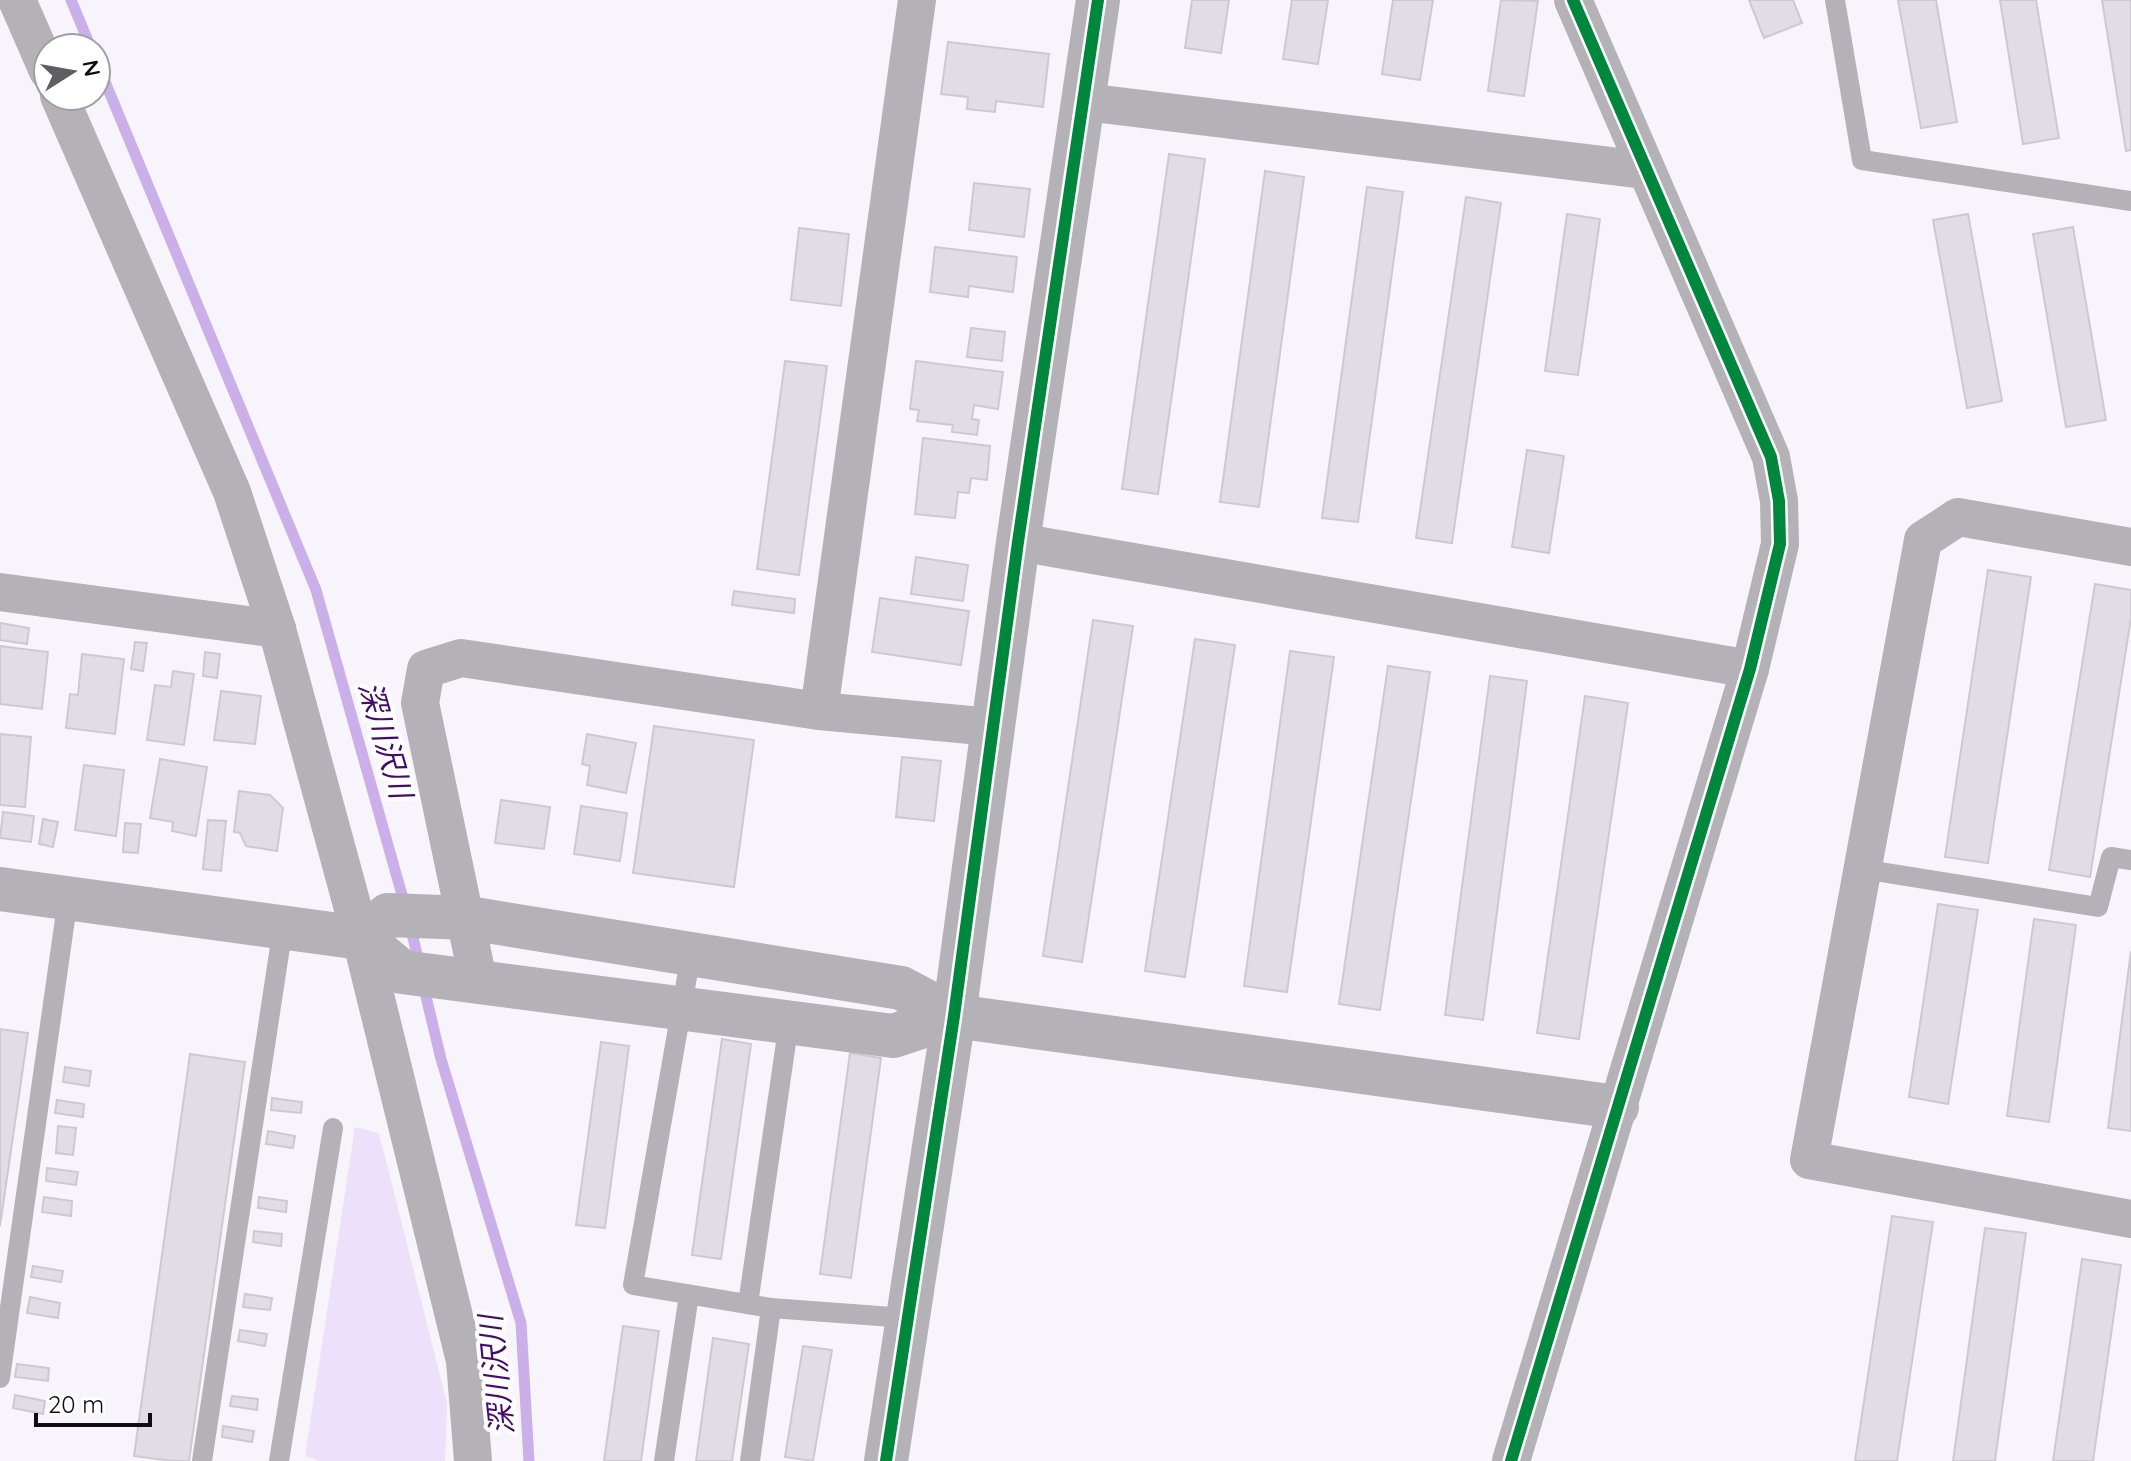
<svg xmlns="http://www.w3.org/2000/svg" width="2131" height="1461" font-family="Quicksand,'Noto Sans JP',sans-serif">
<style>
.green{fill:#ede0fb}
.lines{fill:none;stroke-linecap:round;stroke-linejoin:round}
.stream{stroke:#caafe8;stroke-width:11}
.building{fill:#e1dde5;stroke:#cdc9d1;stroke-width:2}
.service{stroke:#b4b2b6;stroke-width:20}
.minor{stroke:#b4b2b6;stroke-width:38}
.tertiary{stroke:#b4b2b6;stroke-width:44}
.cycleway-casing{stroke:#fff;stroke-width:17}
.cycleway{stroke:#00873e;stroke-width:12}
.labels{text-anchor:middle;stroke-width:8;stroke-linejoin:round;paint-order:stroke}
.water-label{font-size:30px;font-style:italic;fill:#450b6b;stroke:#fff}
</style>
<rect width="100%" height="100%" fill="#f8f4fc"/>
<!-- green -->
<path class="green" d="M355,1127L379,1133L447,1403L445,1461H320L305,1456Z"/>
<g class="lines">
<!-- stream -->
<g class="stream">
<path d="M71,0L91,48"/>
<path d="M96,60L316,590L406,909"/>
<path d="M410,925L419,963"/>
<path d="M423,984L441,1059L521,1323L529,1461"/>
</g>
</g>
<!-- building -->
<g class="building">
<path d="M1192,0H1229L1221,53L1185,48Z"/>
<path d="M1292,0H1328L1318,64L1283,59Z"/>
<path d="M1393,0H1433L1420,80L1382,74Z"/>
<path d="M1501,0L1538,1L1524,96L1488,91Z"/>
<path d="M1749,0H1793L1802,23L1764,38Z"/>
<path d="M1898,0H1936L1957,122L1921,128Z"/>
<path d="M2000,0H2036L2059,138L2023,144Z"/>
<path d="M2102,0H2131V150L2126,151Z"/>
<path d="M948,42L1049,54L1043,107L996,101L995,112L967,109L968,97L941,94Z"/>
<path d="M1169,154L1205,159L1158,494L1122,489Z"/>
<path d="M1265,171L1304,177L1259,507L1220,502Z"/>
<path d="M974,183L1030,189L1024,237L969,230Z"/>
<path d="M1367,187L1403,192L1358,522L1322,518Z"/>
<path d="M1466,197L1501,203L1452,543L1416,538Z"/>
<path d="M1567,214L1600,219L1578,375L1545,371Z"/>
<path d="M1968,214L2002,401L1967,408L1933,220Z"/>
<path d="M2073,227L2106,420L2066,427L2033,234Z"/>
<path d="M799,228L849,234L841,306L791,300Z"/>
<path d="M935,247L1017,257L1013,292L969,286L968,297L930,292Z"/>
<path d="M971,328L1005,332L1002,361L967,357Z"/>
<path d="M785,361L827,366L799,575L757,569Z"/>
<path d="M916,361L1003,372L998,409L974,405L972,419L979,420L977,435L952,432L953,425L917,421L919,410L910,409Z"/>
<path d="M923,438L990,446L987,480L971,478L969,493L958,492L955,518L915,514Z"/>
<path d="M1527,450L1564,456L1549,553L1512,547Z"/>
<path d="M916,557L968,565L963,601L911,594Z"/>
<path d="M1988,570L2031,577L1988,863L1945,857Z"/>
<path d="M2095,584L2131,590V618L2090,877L2049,870Z"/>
<path d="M734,591L795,599L794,613L732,605Z"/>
<path d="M880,598L969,611L961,665L872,652Z"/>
<path d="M1093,620L1133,626L1082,962L1043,956Z"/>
<path d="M0,623L29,628L27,644L0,640Z"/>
<path d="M1195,639L1235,645L1185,977L1145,971Z"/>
<path d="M135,642L147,643L143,671L131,669Z"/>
<path d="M0,646L48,652L42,709L0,704Z"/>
<path d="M1290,651L1334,657L1287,992L1244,986Z"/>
<path d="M205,652L220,654L217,678L203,676Z"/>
<path d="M82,654L124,659L115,734L66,728L70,694L78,695Z"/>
<path d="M1388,666L1430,672L1380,1010L1339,1004Z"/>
<path d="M173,671L194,674L184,745L147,740L155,685L171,687Z"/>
<path d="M1490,676L1527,681L1483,1020L1445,1015Z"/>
<path d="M221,691L261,696L255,744L214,740Z"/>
<path d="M1585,696L1628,703L1579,1039L1537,1033Z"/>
<path d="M654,726L754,740L734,887L633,873Z"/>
<path d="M0,734L31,737L25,807L0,805Z"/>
<path d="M587,734L636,743L626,793L587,785L590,766L582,764Z"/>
<path d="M902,757L941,761L934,821L896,817Z"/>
<path d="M160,759L207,767L196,836L172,831L173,822L150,818Z"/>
<path d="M84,765L124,770L116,836L75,830Z"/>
<path d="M239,791L270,795L283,808L277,851L246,846L240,833L234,832Z"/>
<path d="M501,800L550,807L544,849L495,843Z"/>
<path d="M581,806L627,813L620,861L574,854Z"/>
<path d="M3,812L34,816L31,842L0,838Z"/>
<path d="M43,819L58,822L53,847L39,844Z"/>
<path d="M208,820L226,821L221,871L203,869Z"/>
<path d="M125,823L141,824L138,853L123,852Z"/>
<path d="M1938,904L1978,910L1948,1104L1909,1097Z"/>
<path d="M2034,919L2076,925L2049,1122L2007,1116Z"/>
<path d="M2131,951V1131L2108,1128Z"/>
<path d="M0,1029L28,1033L0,1226Z"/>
<path d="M722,1039L751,1044L721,1259L692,1255Z"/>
<path d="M601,1042L629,1046L605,1228L576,1225Z"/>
<path d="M850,1053L881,1058L851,1278L820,1274Z"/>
<path d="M190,1054L245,1062L189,1461H172L134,1456Z"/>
<path d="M65,1067L91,1071L89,1086L63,1082Z"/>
<path d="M272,1098L302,1102L301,1113L271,1110Z"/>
<path d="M57,1100L84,1104L83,1117L55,1113Z"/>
<path d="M58,1126L76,1128L73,1155L56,1153Z"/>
<path d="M268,1131L295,1136L293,1148L266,1144Z"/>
<path d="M47,1168L78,1172L76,1185L46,1181Z"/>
<path d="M44,1197L72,1201L71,1216L42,1212Z"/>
<path d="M259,1197L287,1201L286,1212L258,1208Z"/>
<path d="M1892,1216L1933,1222L1897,1461H1855Z"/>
<path d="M1985,1228L2026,1233L1995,1461H1953Z"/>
<path d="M254,1231L282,1234L281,1246L253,1242Z"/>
<path d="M2082,1259L2121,1265L2093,1461H2053Z"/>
<path d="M33,1266L63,1271L61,1282L31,1277Z"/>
<path d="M245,1294L272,1298L270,1310L243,1307Z"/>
<path d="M30,1297L60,1303L58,1318L27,1313Z"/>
<path d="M623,1326L659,1331L641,1461H604Z"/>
<path d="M240,1330L267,1334L265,1346L238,1341Z"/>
<path d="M713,1338L749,1344L732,1461H696Z"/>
<path d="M803,1346L832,1350L813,1461L785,1457Z"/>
<path d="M17,1364L49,1368L48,1381L15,1377Z"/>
<path d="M15,1395L45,1401L43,1414L13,1408Z"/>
<path d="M232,1396L258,1399L257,1410L230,1406Z"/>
<path d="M223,1426L254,1431L252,1442L222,1437Z"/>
</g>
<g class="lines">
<!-- service -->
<g class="service">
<path d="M1835,0L1862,160L2131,201"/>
<path d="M1862,869L2098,907L2111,857L2131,860"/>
<path d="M691,954L633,1285L771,1308L906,1318"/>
<path d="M748,1304L789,1022"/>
<path d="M0,1378L68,898"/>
<path d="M202,1461L283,927"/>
<path d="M279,1461L333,1128"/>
<path d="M664,1461L689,1295"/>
<path d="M750,1461L771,1308"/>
</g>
<!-- minor -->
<g class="minor">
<path d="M17,0L48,71"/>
<path d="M59,96L232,492L277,629L361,938L465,1361L473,1461"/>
<path d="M1085,102L1644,170"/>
<path d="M1018,542L1750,669"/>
<path d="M2131,547L1958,517L1923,540L1809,1160L2131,1219"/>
<path d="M0,592L277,629"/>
<path d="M819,711L917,0"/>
<path d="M478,980L420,703L426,669L461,658L819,711L992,727"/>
<path d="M1511,1461L1750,669L1780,544L1779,501L1771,457L1573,0"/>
</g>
<!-- tertiary -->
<g class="tertiary">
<path d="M0,889L361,938L402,972L893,1036L954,1016"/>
<path d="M361,938L388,915L468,918L901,988L954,1016L1617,1107"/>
<path d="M886,1461L954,1016L1018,542L1098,0"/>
</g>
<!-- cycleway casing -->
<g class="cycleway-casing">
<g id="cycleway">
<path d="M886,1461L954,1016L1018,542L1098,0"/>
<path d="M1511,1461L1750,669L1780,544L1779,501L1771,457L1573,0"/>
</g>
</g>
<!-- cycleway -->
<use href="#cycleway" class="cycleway"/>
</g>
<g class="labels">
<!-- water labels -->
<g class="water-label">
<text transform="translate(385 740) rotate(74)" y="10">深川沢川</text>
<text transform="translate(497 1375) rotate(-96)" y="10">深川沢川</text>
</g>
</g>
<!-- north arrow -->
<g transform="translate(72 72) rotate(79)"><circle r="38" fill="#ffffff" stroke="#9f9ea1" stroke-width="2"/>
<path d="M0-6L14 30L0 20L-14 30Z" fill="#615d65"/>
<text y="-12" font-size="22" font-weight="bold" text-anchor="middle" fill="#0f0c14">N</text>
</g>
<!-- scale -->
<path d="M36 1413v12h114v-12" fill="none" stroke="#0f0c14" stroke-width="4"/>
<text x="48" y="1413" font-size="24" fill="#0f0c14" stroke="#ffffff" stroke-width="6" paint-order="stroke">20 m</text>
</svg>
